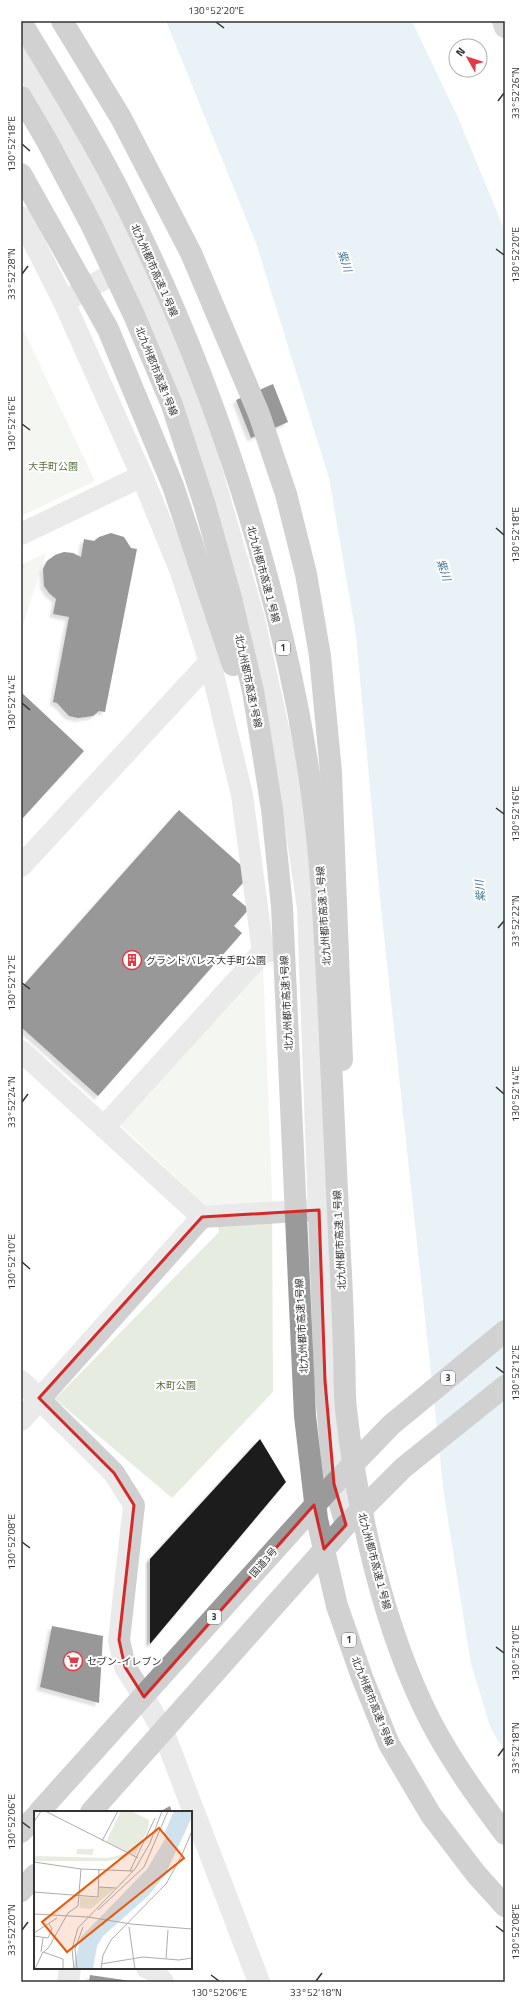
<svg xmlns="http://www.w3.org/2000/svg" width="526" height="2003" font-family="'Titillium Web','Noto Sans JP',sans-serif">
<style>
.green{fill:#e6ecdf}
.water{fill:#cfe2ee}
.building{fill:#1a1a1a;filter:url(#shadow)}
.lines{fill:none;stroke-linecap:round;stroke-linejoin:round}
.path{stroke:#cdcdcd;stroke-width:2.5;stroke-dasharray:2 2;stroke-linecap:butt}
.minor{stroke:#d0d0d0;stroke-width:22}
.major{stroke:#ababab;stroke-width:22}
.highway{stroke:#9a9a9a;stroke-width:22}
.highway-bridge{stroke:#9a9a9a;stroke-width:22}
.marked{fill:none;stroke:#d62828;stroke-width:3;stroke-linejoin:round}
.ticks{fill:none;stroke:#333;stroke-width:1.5}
.labels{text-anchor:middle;stroke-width:4;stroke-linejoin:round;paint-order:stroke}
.shield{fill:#fff;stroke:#707070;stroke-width:1}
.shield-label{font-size:9px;font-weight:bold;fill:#333}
.street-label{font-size:10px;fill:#333;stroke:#fff}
.park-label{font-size:10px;fill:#56703f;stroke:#fff}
.poi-label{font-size:10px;fill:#333;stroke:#fff;text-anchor:start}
.water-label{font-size:11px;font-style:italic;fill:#3f7597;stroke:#fff}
.inset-road{fill:none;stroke:#adadad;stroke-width:1}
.view{fill:#e8590c;fill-opacity:0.15;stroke:#e8590c;stroke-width:2}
.inset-edge{fill:none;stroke:#333;stroke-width:2}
.neatline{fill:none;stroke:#333;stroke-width:1.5}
.ticks-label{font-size:10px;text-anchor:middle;fill:#333}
</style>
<defs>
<filter id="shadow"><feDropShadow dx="-3.5" dy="3.5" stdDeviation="1" flood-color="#0004"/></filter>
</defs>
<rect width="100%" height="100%" fill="#fff"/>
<!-- green -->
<g class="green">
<path d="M21,325L95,481L21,516Z"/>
<path d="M46,553L21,631V565Z"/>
<path d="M263,964L272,1192L273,1392L172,1498L55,1399L219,1232L214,1213L116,1121Z"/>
</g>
<!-- water -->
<path class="water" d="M166,21H412L459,120L505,231V1752L491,1729L471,1664L444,1495L381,908L356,635L329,478L256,243Z"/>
<!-- building -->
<g class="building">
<path d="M273,384L288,422L251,438L236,400Z"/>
<path d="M111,533L124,537L131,548L137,549L105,712L99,711L93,716L78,718L69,716L57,703L53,702L69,617L53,614L56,599L49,593L44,586L43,569L47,561L55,555L64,552L73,553L81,557L84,539L94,541L99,537Z"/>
<path d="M21,692L84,751L21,820Z"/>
<path d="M179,810L251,874L232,895L249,909L234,926L242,933L98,1096L21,1027V988Z"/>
<path d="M260,1439L286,1482L150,1644V1559Z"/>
<path d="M52,1626L103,1636L99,1703L40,1687Z"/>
<path d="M170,1806L172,1812H159Z"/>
<path d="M90,1975L131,1981V1982H89Z"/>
</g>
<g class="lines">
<!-- path -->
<path class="path" d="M21,571L24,564"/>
<!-- minor -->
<g class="minor">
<path d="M21,58L81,162L150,298L205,448L253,615L288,773L308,908L325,1381L334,1484L346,1525"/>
<path d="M21,217L64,302L142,476L181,572L210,662L242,795L263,952"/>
<path d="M69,299L131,263"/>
<path d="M21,534L142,476"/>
<path d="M21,866L217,654"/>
<path d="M21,1051L202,1217L21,1420"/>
<path d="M104,1127L263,952L277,950"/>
<path d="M202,1217L314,1210"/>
<path d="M21,1381L114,1473L134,1505L119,1640L125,1667L144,1697L163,1731L259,1982"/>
<path d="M147,1968L152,1969L163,1982"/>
<path d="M68,1982L70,1968"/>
</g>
<!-- major -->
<path class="major" d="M503,21L505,27"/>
<!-- highway -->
<g class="highway">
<path d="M320,656L331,772L342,1060"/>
<path d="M39,1812L334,1484L391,1425L505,1331"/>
<path d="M91,1812L346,1525L403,1468L505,1386"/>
<path d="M21,1832L35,1817"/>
<path d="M21,1891L35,1875"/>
</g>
<!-- highway-bridge -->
<g class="highway-bridge">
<path d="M62,21L121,118L191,253L259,414L286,494L306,574L320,656"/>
<path d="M21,22C57,82 95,142 126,205C215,384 282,589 311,787C322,864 325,940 329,1017C333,1096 336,1176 340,1256C342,1288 343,1320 344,1352C345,1371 344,1390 346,1409C357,1510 384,1631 431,1722C452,1762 478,1798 505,1834"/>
<path d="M21,97L47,141L91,224L134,315L172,405L205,506L231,598L253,691L272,809L282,907L305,1416L317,1519L337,1606L362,1677L389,1744L431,1815L476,1874L505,1906"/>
<path d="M21,174L108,329L173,486L233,665"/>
</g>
</g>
<!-- marked area -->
<path d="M0 0H526V2003H0ZM319,1210L325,1381L334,1484L346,1525L324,1549L314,1505L144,1697L125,1667L119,1640L134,1505L114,1473L39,1398L202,1217Z" fill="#fff" fill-opacity=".55" fill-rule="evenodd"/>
<path class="marked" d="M319,1210L325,1381L334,1484L346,1525L324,1549L314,1505L144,1697L125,1667L119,1640L134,1505L114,1473L39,1398L202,1217Z"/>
<!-- ticks -->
<path class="ticks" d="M216,22L224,28M498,101L504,93M22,144L30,151M496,249L504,255M22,274L28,266M22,424L30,430M496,528L504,535M22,703L30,710M496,808L504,814M498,928L504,921M22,983L30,989M496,1087L504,1094M22,1102L28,1094M22,1262L30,1269M496,1367L504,1373M22,1542L30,1548M496,1647L504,1653M498,1756L504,1748M22,1822L30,1828M496,1926L504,1932M22,1930L28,1922M211,1975L219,1981M316,1981L322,1973"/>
<!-- icons -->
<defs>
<g id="building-ring" transform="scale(1)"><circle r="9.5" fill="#fff" stroke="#e63946" stroke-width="1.5"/><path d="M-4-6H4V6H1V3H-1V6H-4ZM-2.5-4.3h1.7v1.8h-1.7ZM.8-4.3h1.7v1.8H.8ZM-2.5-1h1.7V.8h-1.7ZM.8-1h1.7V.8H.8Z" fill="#e63946"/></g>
<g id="supermarket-ring" transform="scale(1)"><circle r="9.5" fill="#fff" stroke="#e63946" stroke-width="1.5"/><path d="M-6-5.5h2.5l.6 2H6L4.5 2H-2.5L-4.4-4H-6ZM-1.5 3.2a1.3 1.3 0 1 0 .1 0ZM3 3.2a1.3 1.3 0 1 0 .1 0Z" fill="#e63946"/></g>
</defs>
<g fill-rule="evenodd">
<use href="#building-ring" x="132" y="960"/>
<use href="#supermarket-ring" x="73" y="1661"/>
</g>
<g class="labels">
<!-- shield labels -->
<g class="shield">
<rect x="276" y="641" width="14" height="14" rx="3"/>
<rect x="441" y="1371" width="14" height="14" rx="3"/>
<rect x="207" y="1610" width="14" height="14" rx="3"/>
<rect x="342" y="1633" width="14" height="14" rx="3"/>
</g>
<g class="shield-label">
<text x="283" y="651">1</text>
<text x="448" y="1381">3</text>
<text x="214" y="1620">3</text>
<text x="349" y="1643">1</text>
</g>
<!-- street labels -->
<g class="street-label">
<text transform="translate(155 270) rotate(66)" y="4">北九州都市高速１号線</text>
<text transform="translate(157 371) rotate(68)" y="4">北九州都市高速1号線</text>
<text transform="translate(264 574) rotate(75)" y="4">北九州都市高速１号線</text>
<text transform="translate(249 681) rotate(78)" y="4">北九州都市高速1号線</text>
<text transform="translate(323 916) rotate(-94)" y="4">北九州都市高速１号線</text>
<text transform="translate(286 1003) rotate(-93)" y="4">北九州都市高速1号線</text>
<text transform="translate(339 1240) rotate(-93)" y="4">北九州都市高速１号線</text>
<text transform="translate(301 1326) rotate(-93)" y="4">北九州都市高速1号線</text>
<text transform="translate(375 1561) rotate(75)" y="4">北九州都市高速１号線</text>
<text transform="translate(263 1562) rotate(-49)" y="4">国道3号</text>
<text transform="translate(373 1701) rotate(68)" y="4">北九州都市高速1号線</text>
</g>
<!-- park labels -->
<g class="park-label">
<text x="53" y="470">大手町公園</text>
<text x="176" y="1389">木町公園</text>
</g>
<!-- poi labels -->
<g class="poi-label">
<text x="146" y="964">グランドパレス大手町公園</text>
<text x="87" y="1665">セブン-イレブン</text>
</g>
<!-- water labels -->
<g class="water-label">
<text transform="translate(345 261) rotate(72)" y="4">紫川</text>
<text transform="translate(444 570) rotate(72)" y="4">紫川</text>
<text transform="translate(480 891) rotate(-95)" y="4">紫川</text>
</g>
</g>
<!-- overview -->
<g transform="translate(34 1811)">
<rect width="158" height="158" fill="#fff"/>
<path d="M87,0H97L115,9L114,18L101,45L72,31ZM43,38H60L58,44L42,43ZM90,43L95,45L74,50H0V45L74,47ZM65,76L81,77L57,98L46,97V86L64,87Z" fill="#e6ecdf"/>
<path d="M140,0H158V6L131,64L114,85L69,125L63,135L59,158H39L47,126L113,58L133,25L130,23Z" fill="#cfe2ee"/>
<path class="inset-road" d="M11,0L104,47M0,11L7,0M68,30L84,0M0,51L47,58L99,60M96,60L121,7M64,76L82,77M0,81L64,86L65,58M64,99L110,56L134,0M0,103L54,106L97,113L158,118M95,116L101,158M0,122L23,107M0,125L14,127L18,118L15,113M7,141L9,127M10,141L15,136L34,102L44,95L47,58M132,148L134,119M67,153L109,146L145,149L158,147M1,158L9,141L29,148V158M40,158L38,138L44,117L101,58L116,32L128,0M43,158L41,138L49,116M67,158L69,144L77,129L132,73L147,46L158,20"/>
<path class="view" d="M125,17L150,47L33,141L8,111Z"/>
<rect width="158" height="158" class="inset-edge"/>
</g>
<!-- border -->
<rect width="526" height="2003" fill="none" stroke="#ffffff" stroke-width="44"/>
<!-- north arrow -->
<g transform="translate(468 58) rotate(309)"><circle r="19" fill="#ffffff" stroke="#adadad"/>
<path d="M0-3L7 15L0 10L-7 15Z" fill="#e63946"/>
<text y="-6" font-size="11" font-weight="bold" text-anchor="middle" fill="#333333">N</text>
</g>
<rect x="22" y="22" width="482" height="1959" class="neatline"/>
<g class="ticks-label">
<text x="216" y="14">130°52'20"E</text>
<text transform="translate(515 93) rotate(-90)" y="4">33°52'26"N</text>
<text transform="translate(11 144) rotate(-90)" y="4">130°52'18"E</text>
<text transform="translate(515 255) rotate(-90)" y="4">130°52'20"E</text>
<text transform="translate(11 274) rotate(-90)" y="4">33°52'28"N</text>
<text transform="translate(11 424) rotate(-90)" y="4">130°52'16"E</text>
<text transform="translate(515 535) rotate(-90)" y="4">130°52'18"E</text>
<text transform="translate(11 703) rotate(-90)" y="4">130°52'14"E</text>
<text transform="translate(515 814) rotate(-90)" y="4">130°52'16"E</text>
<text transform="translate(515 921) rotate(-90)" y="4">33°52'22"N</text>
<text transform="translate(11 983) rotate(-90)" y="4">130°52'12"E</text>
<text transform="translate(515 1094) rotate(-90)" y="4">130°52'14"E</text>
<text transform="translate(11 1102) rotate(-90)" y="4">33°52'24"N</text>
<text transform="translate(11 1262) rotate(-90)" y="4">130°52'10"E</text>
<text transform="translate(515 1373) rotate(-90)" y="4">130°52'12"E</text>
<text transform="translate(11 1542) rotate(-90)" y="4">130°52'08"E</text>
<text transform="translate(515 1653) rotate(-90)" y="4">130°52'10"E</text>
<text transform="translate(515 1748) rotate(-90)" y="4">33°52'18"N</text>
<text transform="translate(11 1822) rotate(-90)" y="4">130°52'06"E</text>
<text transform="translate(11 1930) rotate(-90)" y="4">33°52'20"N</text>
<text transform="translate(515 1932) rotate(-90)" y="4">130°52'08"E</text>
<text x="219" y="1996">130°52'06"E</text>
<text x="316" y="1996">33°52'18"N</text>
</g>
</svg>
